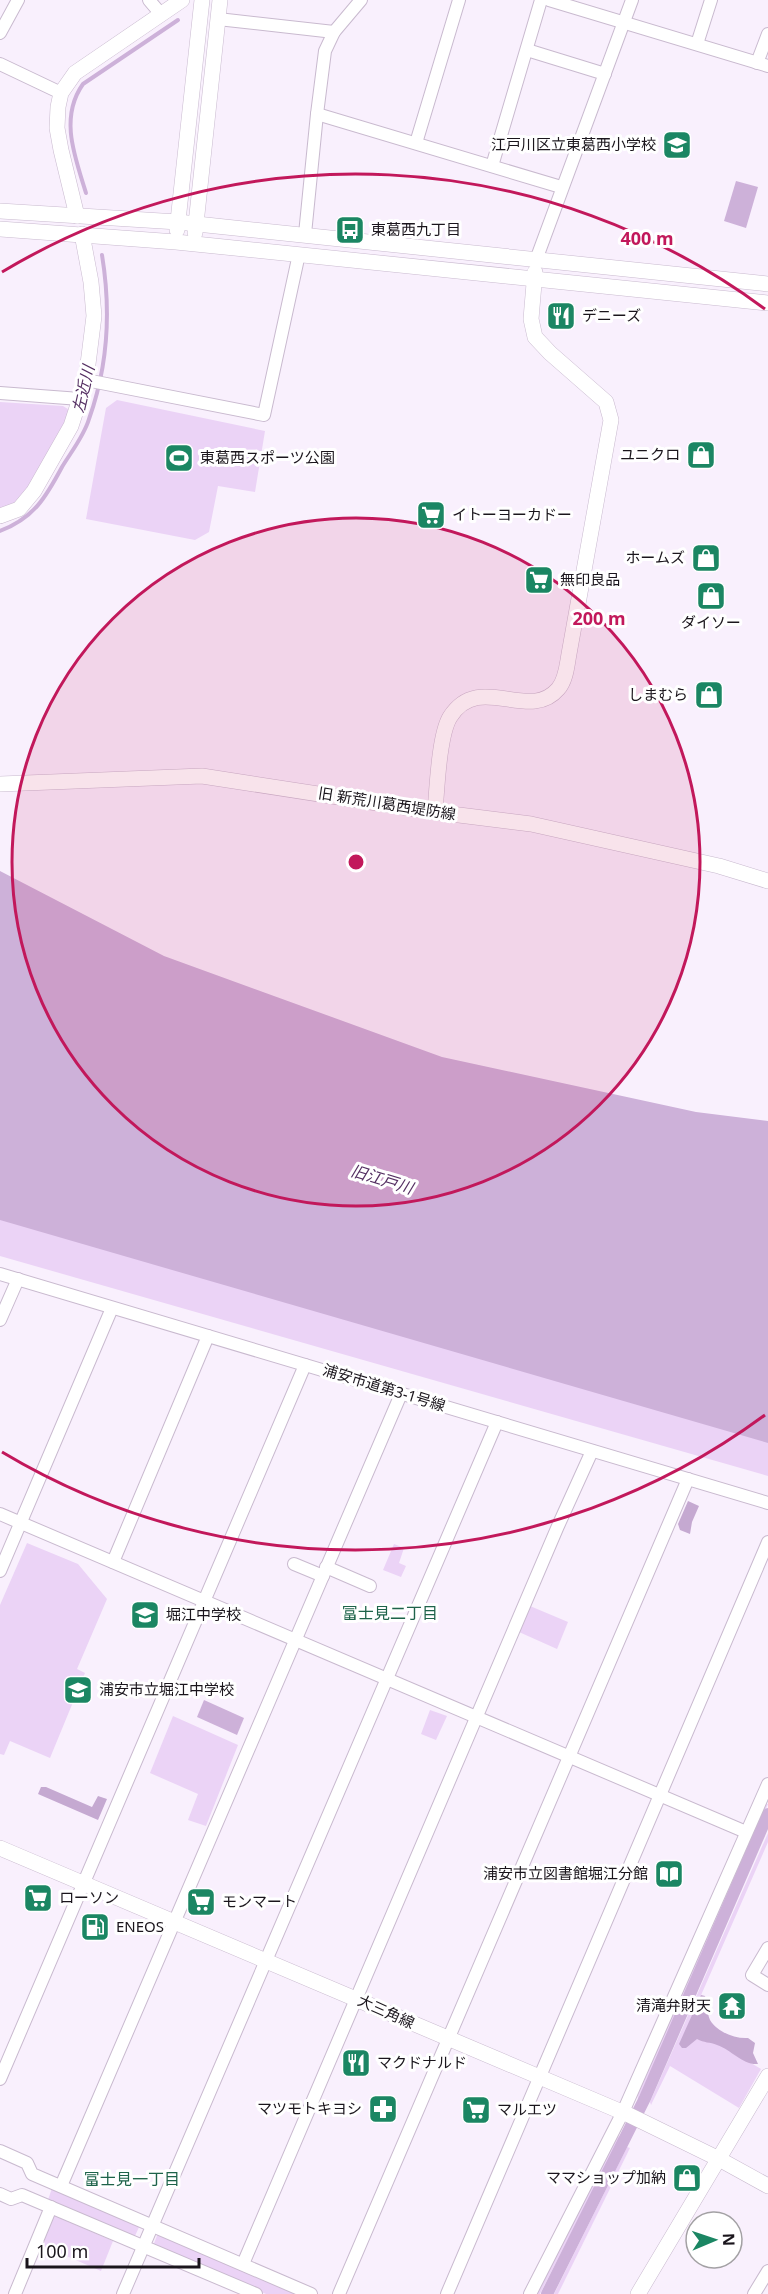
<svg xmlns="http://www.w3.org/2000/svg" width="768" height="2294" font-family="'Noto Sans','Noto Sans JP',sans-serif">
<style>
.green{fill:#ebd3f6}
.forest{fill:#c5a9d1}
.water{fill:#cdb1d9}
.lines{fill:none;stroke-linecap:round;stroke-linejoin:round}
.stream{stroke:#cdb1d9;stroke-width:4}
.canal{stroke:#cdb1d9;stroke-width:12}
.minor-casing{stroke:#c9bacf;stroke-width:14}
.tertiary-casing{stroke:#c9bacf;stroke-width:16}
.minor{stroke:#fff;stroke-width:12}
.tertiary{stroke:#fff;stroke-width:15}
.ring{fill:none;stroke:#c2185b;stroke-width:3}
.labels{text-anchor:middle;stroke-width:6;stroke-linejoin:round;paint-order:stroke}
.poi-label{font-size:15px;fill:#1a151c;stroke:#fff;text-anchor:start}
.street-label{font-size:15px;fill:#1a151c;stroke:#fff}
.water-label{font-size:16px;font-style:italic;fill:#542f62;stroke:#fff}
.neighbourhood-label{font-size:16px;fill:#1e634a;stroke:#fff}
.centre{fill:#c2185b;stroke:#fff;stroke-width:3}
.ring-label{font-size:18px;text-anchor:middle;font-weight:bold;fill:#c2185b;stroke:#fff;stroke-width:6;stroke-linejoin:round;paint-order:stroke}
</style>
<rect width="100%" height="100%" fill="#f9f0fd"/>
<!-- green -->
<g class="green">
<path d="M117,400L265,431L255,492L218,486L209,532L195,540L86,519L106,408Z"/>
<path d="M0,402L63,406L71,411L30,487L13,504L0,510Z"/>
<path d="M0,1210L768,1442V1476L0,1256Z"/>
<path d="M27,1543L78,1564L107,1599L77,1669L85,1673L50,1758L10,1741L4,1755L0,1754V1605Z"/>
<path d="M394,1544L404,1548L399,1563L406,1566L401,1577L383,1570Z"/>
<path d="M530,1606L568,1622L557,1649L519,1632Z"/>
<path d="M430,1710L447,1716L436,1740L421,1734Z"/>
<path d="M173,1716L238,1745L206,1826L188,1820L198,1794L150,1773Z"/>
<path d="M764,1804H768L638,2100L637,2094Z"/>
<path d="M768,1833V1842L688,2025L761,2069L739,2108L670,2066L651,2105L650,2102Z"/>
<path d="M619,2136L620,2137L540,2294H536L612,2142Z"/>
<path d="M627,2147L630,2148L558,2294H554Z"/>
<path d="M52,2188L140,2225L134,2238L48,2200Z"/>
<path d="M53,2215L113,2241L101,2271L41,2245Z"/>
<path d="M158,2233L299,2294H266L153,2246Z"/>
</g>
<!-- forest -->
<g class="forest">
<path d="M688,1501L699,1506L692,1522L690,1534L680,1530L678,1524Z"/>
<path d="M41,1787H46L92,1807L98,1796L107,1799L98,1820L38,1794Z"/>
<path d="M701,1995L705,1996C707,2003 707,2013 710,2020C717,2032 735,2039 748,2038L755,2043L753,2053L758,2064C742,2065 732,2050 717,2045C710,2042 704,2043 697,2039L686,2048H682L679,2044Z"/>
</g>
<!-- water -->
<g class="water">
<path d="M736,181L758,187L746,228L724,221Z"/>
<path d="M0,871L164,956L442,1057L696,1112L768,1121V1443L0,1220Z"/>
<path d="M204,1700L244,1718L237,1735L197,1717Z"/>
</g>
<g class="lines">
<!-- stream -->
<g class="stream">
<path d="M86,193C75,157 59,118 83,84L178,20"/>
<path d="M0,531C34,518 46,497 62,467C71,452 84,436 89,419C108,366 111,310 102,255"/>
</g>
<!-- canal -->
<path class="canal" d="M547,2294L645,2098L768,1814"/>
<!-- minor casing -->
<g class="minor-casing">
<g id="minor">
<path d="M149,0L160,13"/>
<path d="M549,0L768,66"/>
<path d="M218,19L334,32"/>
<path d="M0,33L18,0"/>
<path d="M697,44L711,0"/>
<path d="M527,50L605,74"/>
<path d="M757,63L768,34"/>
<path d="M0,64L61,93"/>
<path d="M317,114L561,187"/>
<path d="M416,143L459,0"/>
<path d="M492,166L541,0"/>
<path d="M305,234L317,114L325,51L334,32L361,0"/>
<path d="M536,260L632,0"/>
<path d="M86,380L264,415L299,254"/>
<path d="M0,393L80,399"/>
<path d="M0,1274L768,1503"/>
<path d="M0,1320L18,1279"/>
<path d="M0,1514L746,1832"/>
<path d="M113,1562L208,1336"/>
<path d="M294,1564L323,1576"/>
<path d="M326,1567L370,1586"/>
<path d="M0,1571L112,1308"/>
<path d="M768,1948L752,1975L768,1985"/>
<path d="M0,2079L305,1365"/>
<path d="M0,2151L27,2163L32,2174L311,2294"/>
<path d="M61,2186L401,1394"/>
<path d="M0,2194L11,2199L22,2195L256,2294"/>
<path d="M243,2264L558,1526L592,1451"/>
<path d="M15,2294L51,2207"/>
<path d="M123,2294L497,1422"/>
<path d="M339,2294L688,1479"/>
<path d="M447,2294L768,1542"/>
<path d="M530,2294L623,2112L768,1784"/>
<path d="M754,2294L768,2271"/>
</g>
</g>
<!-- tertiary casing -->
<g class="tertiary-casing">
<g id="tertiary">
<path d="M0,211L178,222L768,284"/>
<path d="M77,216L61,150L57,128L58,107L61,93L75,73L182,0"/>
<path d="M0,229L176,242L768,303"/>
<path d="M177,230L202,0"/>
<path d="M195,233L220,0"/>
<path d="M0,516L19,509L34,491L71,426L86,380L94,316L91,282L82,234"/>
<path d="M0,784L202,776L435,812L531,824L719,866L768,881"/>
<path d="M435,812C437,789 439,735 450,717C479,671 529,723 558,689C566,680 567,665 569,654L611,420L606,402L550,353L535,337L531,319L535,272"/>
<path d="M0,1848L629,2115L719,2159L768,2186"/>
<path d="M638,2294L768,2076"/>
</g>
</g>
<!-- minor -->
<use href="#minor" class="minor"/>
<!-- tertiary -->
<use href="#tertiary" class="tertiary"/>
</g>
<!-- distance rings -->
<circle cx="356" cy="862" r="344" fill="#c2185b" fill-opacity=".12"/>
<g class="ring">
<circle cx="356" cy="862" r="344"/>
<path d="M765 1415A688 688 0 0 1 2 1452M2 272A688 688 0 0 1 765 309"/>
</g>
<!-- icons -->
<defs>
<g id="school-square" transform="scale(1.5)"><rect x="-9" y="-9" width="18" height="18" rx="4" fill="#1b8663" stroke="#fff"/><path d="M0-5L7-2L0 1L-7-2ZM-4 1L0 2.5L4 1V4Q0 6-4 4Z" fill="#fff"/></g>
<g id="bus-square" transform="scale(1.5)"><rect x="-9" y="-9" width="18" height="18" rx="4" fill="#1b8663" stroke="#fff"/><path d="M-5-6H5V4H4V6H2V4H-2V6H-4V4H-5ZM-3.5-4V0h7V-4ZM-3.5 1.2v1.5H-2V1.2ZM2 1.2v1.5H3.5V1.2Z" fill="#fff"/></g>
<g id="restaurant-square" transform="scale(1.5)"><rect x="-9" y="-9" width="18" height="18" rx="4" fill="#1b8663" stroke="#fff"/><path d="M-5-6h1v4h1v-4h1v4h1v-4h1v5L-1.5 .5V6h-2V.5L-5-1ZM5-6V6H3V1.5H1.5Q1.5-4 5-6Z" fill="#fff"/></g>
<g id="shop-square" transform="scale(1.5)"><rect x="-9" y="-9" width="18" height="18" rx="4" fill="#1b8663" stroke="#fff"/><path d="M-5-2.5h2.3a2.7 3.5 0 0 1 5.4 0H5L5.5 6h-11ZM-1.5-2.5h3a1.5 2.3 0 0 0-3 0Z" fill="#fff"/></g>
<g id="stadium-square" transform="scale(1.5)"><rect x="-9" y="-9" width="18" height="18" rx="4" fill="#1b8663" stroke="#fff"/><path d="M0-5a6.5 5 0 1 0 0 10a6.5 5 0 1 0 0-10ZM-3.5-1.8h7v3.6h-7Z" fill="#fff"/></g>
<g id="supermarket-square" transform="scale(1.5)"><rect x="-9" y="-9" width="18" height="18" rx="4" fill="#1b8663" stroke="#fff"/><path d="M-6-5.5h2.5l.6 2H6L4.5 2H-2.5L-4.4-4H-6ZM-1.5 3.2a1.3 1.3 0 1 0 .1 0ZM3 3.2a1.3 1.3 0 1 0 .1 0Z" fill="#fff"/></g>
<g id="library-square" transform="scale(1.5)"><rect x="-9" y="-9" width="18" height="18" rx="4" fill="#1b8663" stroke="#fff"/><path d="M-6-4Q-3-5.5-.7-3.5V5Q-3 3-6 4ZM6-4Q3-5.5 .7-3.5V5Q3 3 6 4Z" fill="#fff"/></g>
<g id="fuel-square" transform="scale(1.5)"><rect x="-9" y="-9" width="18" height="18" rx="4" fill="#1b8663" stroke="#fff"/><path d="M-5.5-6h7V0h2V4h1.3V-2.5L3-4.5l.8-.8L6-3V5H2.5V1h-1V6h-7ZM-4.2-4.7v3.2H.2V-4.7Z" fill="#fff"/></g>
<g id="temple-square" transform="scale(1.5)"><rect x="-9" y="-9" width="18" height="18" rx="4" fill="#1b8663" stroke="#fff"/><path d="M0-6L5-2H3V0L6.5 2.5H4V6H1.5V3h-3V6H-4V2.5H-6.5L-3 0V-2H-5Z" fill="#fff"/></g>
<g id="pharmacy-square" transform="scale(1.5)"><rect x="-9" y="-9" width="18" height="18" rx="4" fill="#1b8663" stroke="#fff"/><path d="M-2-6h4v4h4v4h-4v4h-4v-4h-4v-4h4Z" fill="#fff"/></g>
</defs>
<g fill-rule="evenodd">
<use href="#school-square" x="677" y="145"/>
<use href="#bus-square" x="350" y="230"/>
<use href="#restaurant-square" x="561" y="316"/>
<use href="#shop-square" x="701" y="455"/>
<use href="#stadium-square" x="179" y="458"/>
<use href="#supermarket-square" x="431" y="515"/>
<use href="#shop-square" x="706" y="558"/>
<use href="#supermarket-square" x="539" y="580"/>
<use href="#shop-square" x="711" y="596"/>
<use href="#shop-square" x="709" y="695"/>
<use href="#school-square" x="145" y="1615"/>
<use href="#school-square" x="78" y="1690"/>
<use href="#library-square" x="669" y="1874"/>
<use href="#supermarket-square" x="38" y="1898"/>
<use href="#supermarket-square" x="201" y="1902"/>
<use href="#fuel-square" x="95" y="1927"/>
<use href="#temple-square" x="732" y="2006"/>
<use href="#restaurant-square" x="356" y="2063"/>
<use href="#pharmacy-square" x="383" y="2109"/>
<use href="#supermarket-square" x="476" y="2110"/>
<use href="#shop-square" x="687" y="2178"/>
</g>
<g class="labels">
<!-- poi labels -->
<g class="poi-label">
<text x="656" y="150" text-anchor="end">江戸川区立東葛西小学校</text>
<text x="371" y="235">東葛西九丁目</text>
<text x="582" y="321">デニーズ</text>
<text x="680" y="460" text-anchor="end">ユニクロ</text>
<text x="200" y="463">東葛西スポーツ公園</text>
<text x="452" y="520">イトーヨーカドー</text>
<text x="685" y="563" text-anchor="end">ホームズ</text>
<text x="560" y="585">無印良品</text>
<text x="711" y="628" text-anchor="middle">ダイソー</text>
<text x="688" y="700" text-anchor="end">しまむら</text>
<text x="166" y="1620">堀江中学校</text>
<text x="99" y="1695">浦安市立堀江中学校</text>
<text x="648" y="1879" text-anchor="end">浦安市立図書館堀江分館</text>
<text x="59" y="1903">ローソン</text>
<text x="222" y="1907">モンマート</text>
<text x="116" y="1932">ENEOS</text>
<text x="711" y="2011" text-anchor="end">清滝弁財天</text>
<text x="377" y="2068">マクドナルド</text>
<text x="362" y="2114" text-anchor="end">マツモトキヨシ</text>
<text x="497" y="2115">マルエツ</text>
<text x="666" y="2183" text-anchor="end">ママショップ加納</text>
</g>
<!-- street labels -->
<g class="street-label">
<text transform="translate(387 804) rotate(9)" y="5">旧 新荒川葛西堤防線</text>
<text transform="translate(384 1388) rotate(17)" y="5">浦安市道第3-1号線</text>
<text transform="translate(386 2012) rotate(24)" y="5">大三角線</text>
</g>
<!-- water labels -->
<g class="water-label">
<text transform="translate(83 389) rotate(-77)" y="6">左近川</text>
<text transform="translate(382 1179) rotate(17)" y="6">旧江戸川</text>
</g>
<!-- neighbourhood labels -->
<g class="neighbourhood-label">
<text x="390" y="1619">富士見二丁目</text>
<text x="132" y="2185">富士見一丁目</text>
</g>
</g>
<circle cx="356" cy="862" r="9" class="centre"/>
<g class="ring-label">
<text x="647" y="245">400 m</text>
<text x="599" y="625">200 m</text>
</g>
<!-- north arrow -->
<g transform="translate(714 2240) rotate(88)"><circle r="28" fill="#ffffff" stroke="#a3a1a4" stroke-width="1.5"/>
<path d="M0-4.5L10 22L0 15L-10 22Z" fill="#1b8663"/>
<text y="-9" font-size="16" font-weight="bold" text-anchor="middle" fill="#1a151c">N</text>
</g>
<!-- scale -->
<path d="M27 2258v9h172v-9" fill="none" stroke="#1a151c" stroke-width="3"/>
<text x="36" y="2258" font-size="18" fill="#1a151c" stroke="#ffffff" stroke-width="4.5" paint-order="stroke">100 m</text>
</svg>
